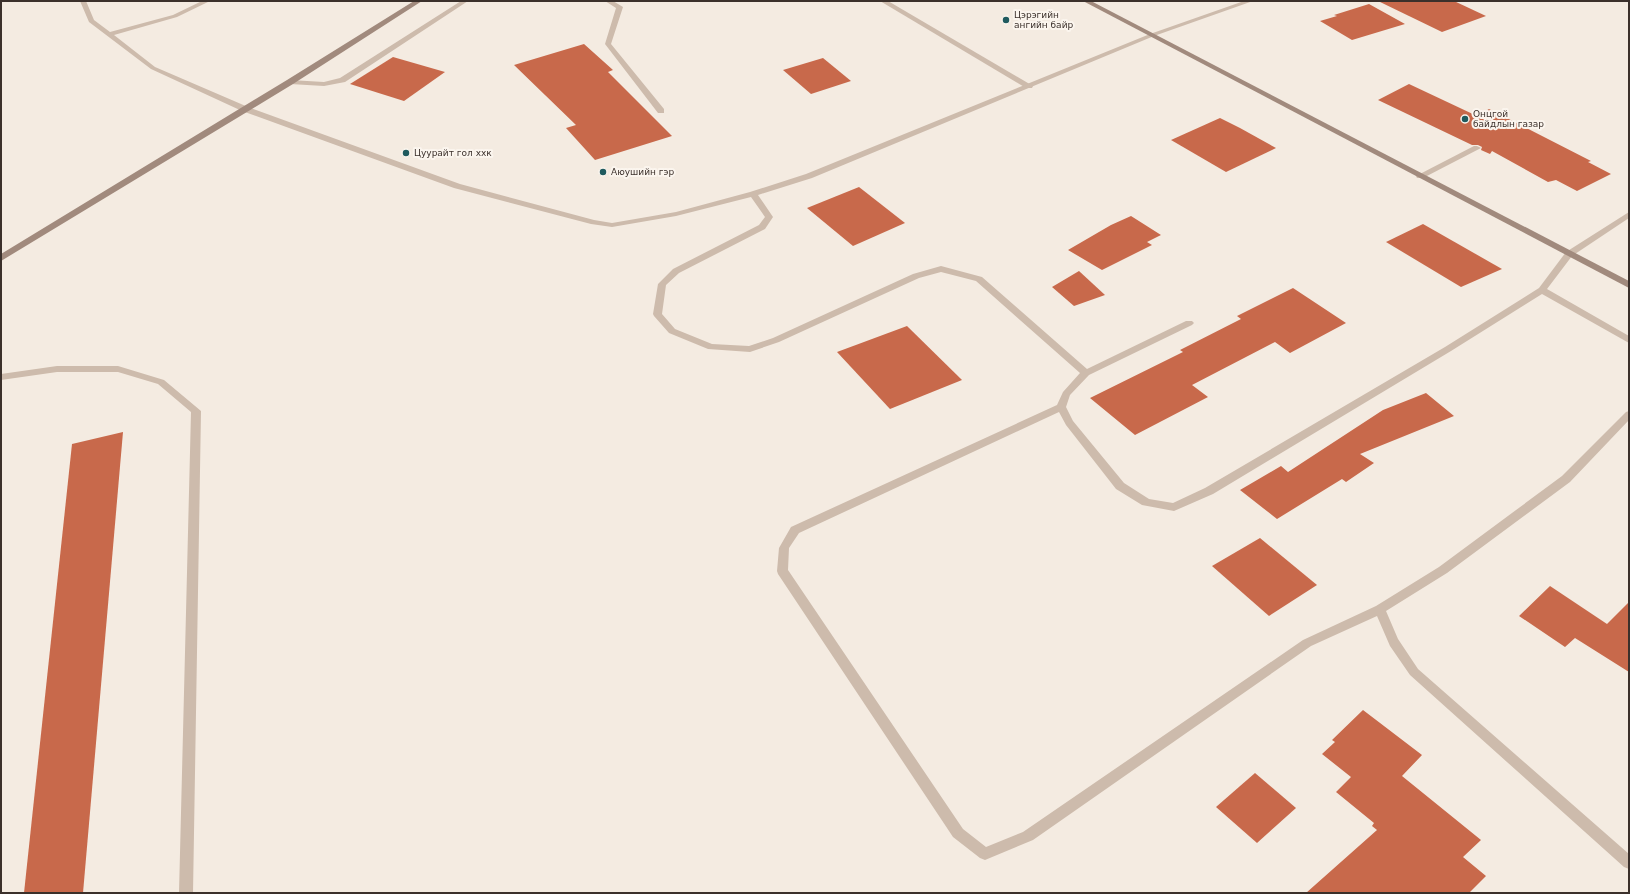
<svg xmlns="http://www.w3.org/2000/svg" width="1630" height="894" font-family="'DejaVu Sans',sans-serif">
<style>
.building{fill:#c8694b}
.lines{fill:none;stroke-linecap:round;stroke-linejoin:round}
.lane{fill:#cdbbac;fill-rule:evenodd}
.street{fill:#cdbbac;fill-rule:evenodd}
.secondary{fill:#a18a7d;fill-rule:evenodd}
.poi-dot{fill:#1f5a5e;stroke:#fbf5ee;stroke-width:1.5}
.labels{text-anchor:middle;stroke-width:4;stroke-linejoin:round;paint-order:stroke}
.far-poi-label{font-size:9px;fill:#3b302b;stroke:#fbf5ee;text-anchor:start}
</style>
<rect width="100%" height="100%" fill="#f4ebe1"/>
<!-- building -->
<g class="building">
<path d="M1378,1H1454L1486,16L1442,32Z"/>
<path d="M1369,4L1405,24L1352,40L1320,21L1337,16L1334,15Z"/>
<path d="M584,44L613,70L608,72L672,136L595,160L566,128L576,125L514,65Z"/>
<path d="M393,57L445,72L404,101L350,84Z"/>
<path d="M823,58L851,81L811,94L783,70Z"/>
<path d="M1409,84L1477,116L1489,109L1591,161L1588,162L1611,174L1577,191L1556,180L1548,182L1492,151L1490,154L1481,150L1482,147L1478,145H1472L1378,100Z"/>
<path d="M1220,118L1240,128L1276,148L1226,172L1171,140Z"/>
<path d="M859,187L905,223L853,246L807,208Z"/>
<path d="M1131,216L1161,235L1147,242L1152,245L1102,270L1068,250L1111,225Z"/>
<path d="M1423,224L1502,269L1461,287L1386,242Z"/>
<path d="M1079,271L1105,295L1074,306L1052,287Z"/>
<path d="M1293,288L1346,323L1290,353L1275,342L1192,385L1208,397L1135,435L1090,398L1183,352L1180,350L1241,319L1237,316Z"/>
<path d="M907,326L962,380L890,409L837,352Z"/>
<path d="M1426,393L1454,416L1360,454L1374,463L1346,482L1342,479L1277,519L1240,490L1281,466L1288,472L1383,410Z"/>
<path d="M123,432L83,893H24L72,444Z"/>
<path d="M1260,538L1317,585L1269,616L1212,566Z"/>
<path d="M1550,586L1607,624L1629,602V672L1575,638L1565,647L1519,616Z"/>
<path d="M1363,710L1422,755L1402,776L1481,840L1463,857L1486,876L1469,893H1306L1377,830L1372,826L1374,823L1336,792L1351,777L1322,754L1335,742L1332,740Z"/>
<path d="M1255,773L1296,808L1257,843L1216,807Z"/>
</g>
<g class="lines">
<!-- lane -->
<g class="lane">
<path d="M461,1H468L345,82L324,86L290,84L286,82L290,80L324,82L340,78Z"/>
<path d="M605,1H613L623,7L611,44L664,109V113H658L605,44L616,8Z"/>
<path d="M880,1H888L1033,86L1032,88H1026Z"/>
<path d="M1474,146H1477L1481,148L1423,178H1417L1416,176Z"/>
</g>
<!-- street -->
<g class="street">
<path d="M80,1H86L94,20L110,32L173,15L202,1H210L177,17L114,35L155,67L248,107L460,184L594,220L612,223L676,212L750,192L806,174L1150,34L1244,1H1253L1154,36L812,178L758,195L773,217L765,229L679,273L666,285L662,314L675,329L712,344L749,346L773,338L913,274L941,266L982,277L1087,369L1186,321H1192L1194,323L1192,325L1089,375L1070,395L1066,407L1073,421L1124,483L1149,499L1173,503L1205,488L1445,347L1539,288L1566,252L1629,212V218L1572,256L1547,289L1629,336V343L1542,294L1451,351L1213,494L1174,511L1142,505L1116,489L1066,425L1059,412L799,533L789,548L788,570L963,829L986,847L1023,832L1303,640L1376,606L1439,567L1562,476L1626,412L1629,411V420L1570,482L1447,573L1386,611L1398,639L1418,669L1629,854V869L1624,867L1410,675L1390,646L1377,616L1311,646L1033,840L985,860L980,858L953,837L778,574L777,571L779,548L791,527L1057,405L1063,392L1080,373L976,281L941,272L919,278L779,342L750,352L708,349L669,333L654,316L653,314L658,284L673,269L759,225L765,217L751,197L676,216L612,227L591,224L454,188L242,111L151,69L89,22Z"/>
<path d="M57,366H118L164,380L201,411L193,893H179L191,412L158,384L118,372H57L1,380V374Z"/>
</g>
<!-- secondary -->
<g class="secondary">
<path d="M414,1H422L293,84L1,261V254L287,80Z"/>
<path d="M1083,1H1091L1629,281V288Z"/>
</g>
</g>
<!-- markers -->
<g class="poi-dot">
<circle cx="1006" cy="20" r="4"/>
<circle cx="1465" cy="119" r="4"/>
<circle cx="406" cy="153" r="4"/>
<circle cx="603" cy="172" r="4"/>
</g>
<g class="labels">
<!-- far-poi labels -->
<g class="far-poi-label">
<text x="1014" y="18">Цэрэгийн<tspan x="1014" dy="10">ангийн байр</tspan></text>
<text x="1473" y="117">Онцгой<tspan x="1473" dy="10">байдлын газар</tspan></text>
<text x="414" y="156">Цуурайт гол ххк</text>
<text x="611" y="175">Аюушийн гэр</text>
</g>
</g>
<!-- border -->
<rect width="1630" height="894" fill="none" stroke="#3b302b" stroke-width="4"/>
</svg>
